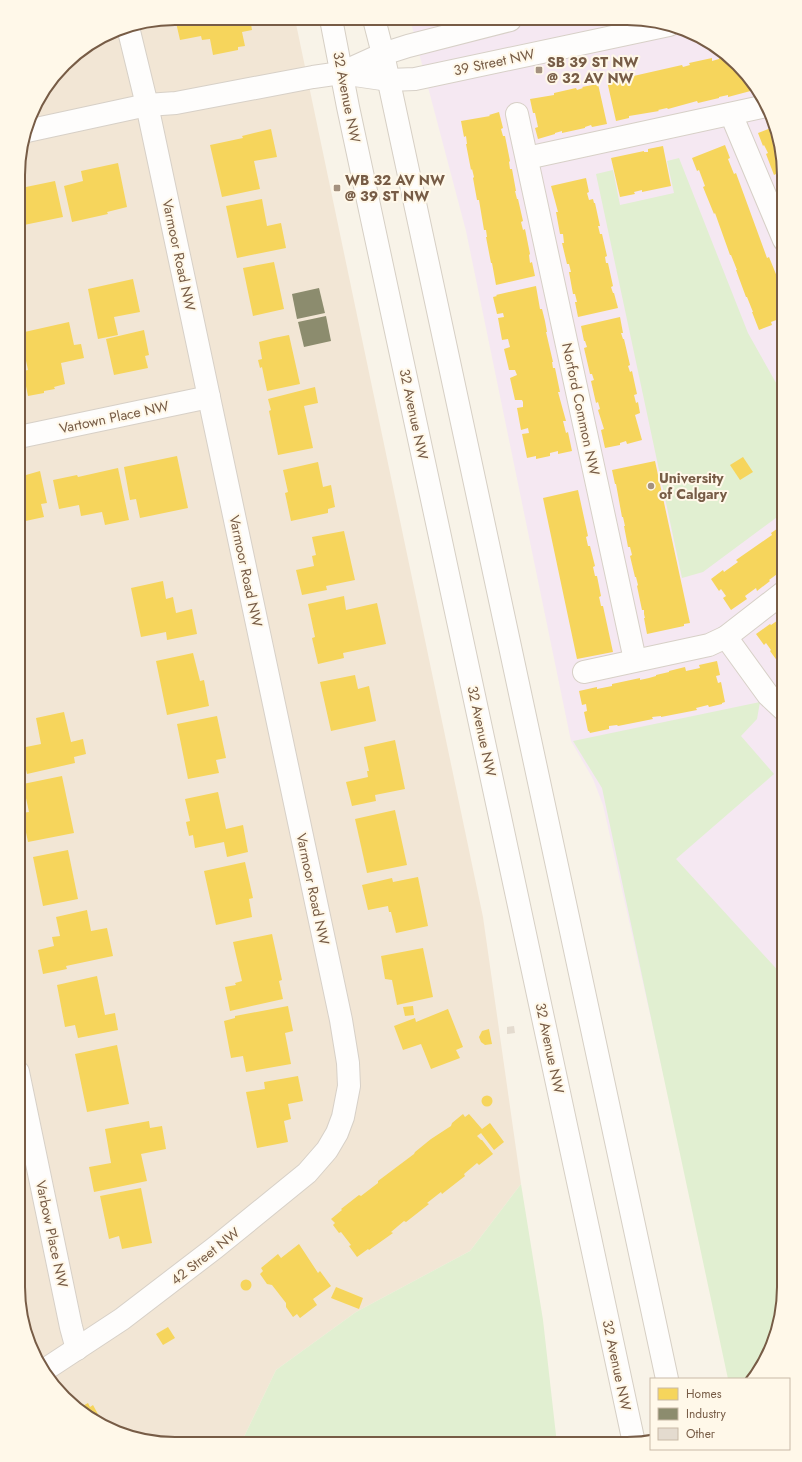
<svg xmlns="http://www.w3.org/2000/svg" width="802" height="1462" font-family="Jost,sans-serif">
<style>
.residential{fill:#f2e6d5}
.education{fill:#f5e8f2}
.green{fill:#e1efd1}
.homes{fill:#f6d55c}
.industry{fill:#8c8c6e}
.building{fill:#e4dbcf}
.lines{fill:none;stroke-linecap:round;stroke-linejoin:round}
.minor-casing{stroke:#d7d0c7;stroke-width:24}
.tertiary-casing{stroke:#d7d0c7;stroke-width:24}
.secondary-casing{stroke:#d6cfc4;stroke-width:24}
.minor{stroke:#fefdfc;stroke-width:22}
.tertiary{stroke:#fefdfc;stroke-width:22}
.secondary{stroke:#fefdfc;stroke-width:22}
.poi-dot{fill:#a4917f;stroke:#fff8e9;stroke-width:1.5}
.labels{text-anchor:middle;stroke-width:4;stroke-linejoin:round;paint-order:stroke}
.street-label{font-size:14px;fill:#775c46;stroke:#fff8e9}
.poi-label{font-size:14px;font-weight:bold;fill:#775c46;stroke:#fff8e9;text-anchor:start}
.rim{fill:none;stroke:#775c46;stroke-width:2}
</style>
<rect width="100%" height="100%" fill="#f8f3e8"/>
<!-- residential -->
<path class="residential" d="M175,18L295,19L483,917L521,1184L470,1251L356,1312L276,1370L241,1443H155L115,1432L72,1405L45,1374L26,1337L18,1287L19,155L34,106L71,57L115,30Z"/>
<!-- education -->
<path class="education" d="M410,19L657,21L696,34L730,57L757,88L776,125L784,175V1297L772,1347L753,1379L717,1313L603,805L593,779L571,741L466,231Z"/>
<!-- green -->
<g class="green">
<path d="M679,158L748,333L784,397V512L703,572L682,578L596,174L613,170L620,205L674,193L667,161Z"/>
<path d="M760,702L757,719L741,736L774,774L676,859L784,977V1297L772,1347L753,1379H728L602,788L573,741Z"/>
<path d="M521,1184L543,1320L557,1444L241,1443L276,1370L356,1312L470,1251Z"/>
</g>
<!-- homes -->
<g class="homes">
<path d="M175,18H250L252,30L242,32L245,46L238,47V50L213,55L210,39L202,40L201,36L180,40Z"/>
<path d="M728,55L758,89L728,97V95L719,97V98L698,103L697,101L668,109L667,108L658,110L659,111L629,116V118L616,121L607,81L622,78V80L629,79V77L682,65L683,67L690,65L689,63L712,58V61L719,59V57Z"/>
<path d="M68,62L69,71L60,73Z"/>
<path d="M598,84L607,124L592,127L591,125L585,127V128L562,133V131L555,133V134L538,139L535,128L538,127L535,113H533L530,99L554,95V93L576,88L577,90L583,88L582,87Z"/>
<path d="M499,112L503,128L501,129L503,136H505L510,161L509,162L510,169H512L516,191H515L517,199H518L523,221L521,222L523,230L525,229L530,254L529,255L530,263L532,262L535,276L496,285L492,263H491L486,237H487L486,230H484L479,200H477L473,178L474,177L472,169L471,170L466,144H467L466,136L464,137L461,121L490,116L489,115Z"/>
<path d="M776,126L784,175V201L777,182H779L776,174L774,175L766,154L768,153L764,145L763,146L758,133Z"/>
<path d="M271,129L277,157L254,161L260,189L222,197L210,145L243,138L242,136Z"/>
<path d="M725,145L730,158L728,159L734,174L736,173L767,258L769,257L780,284L778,285L784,299V321L780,322L779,319L771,322L772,325L759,330L752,312H753L747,297H746L736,270H737L731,255H730L715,213L714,214L703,187L705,186L699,170L697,171L692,158Z"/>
<path d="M663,146L671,186L642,192V190L634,192L635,194L620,197L611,158L644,151V152H648V149Z"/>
<path d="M118,163L127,207L107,212L108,214L72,222L64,186L83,181L81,171Z"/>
<path d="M19,178H23L26,187L55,181L63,217L19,226Z"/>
<path d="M586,178L589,192L587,193L589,200L593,199L594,203H595L600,226H598L600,234H602L607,256L605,257L606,263H608L613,286L611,287L613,293H614L618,308L578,317L575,302H577L575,294H573L569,272H571L569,264H567L562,243H564L563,234H560L556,212H558L551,186Z"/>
<path d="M262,199L267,226L281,223L286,248L237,258L226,206Z"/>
<path d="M274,262L284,309L253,316L243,268Z"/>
<path d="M133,279L140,312L114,317L118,335L98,339L88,289Z"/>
<path d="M536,286L540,309H542L545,321L547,332H546L553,362H552L553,368H555L560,392H558L566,421H563L566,433L568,432L572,451L558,454V451L550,453V456L536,459V456L527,458L522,434L529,433L528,428L521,430L517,408L523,407V402L522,400H515L510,378L517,375L515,370H509L504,349L510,347L508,339L502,340L498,318L504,317L503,313L497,314L493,297L497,296L496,295Z"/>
<path d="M620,317L623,333H621L623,339H624L630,365L628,366L630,372L632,371L637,394L634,395L636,403L638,402L640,413L635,415L642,440L627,444L626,441L620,443V445L605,448L601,430L604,429L598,410L600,409L598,402L596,403L591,381L594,380L592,374H590L584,348L587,347L585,341H584L581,326Z"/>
<path d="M69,322L74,345L81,344L84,358L61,363L65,384L54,387L55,389L44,391V393L28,396L23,371L28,370L20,333Z"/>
<path d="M144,330L149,355L145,356L148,368L114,375L106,339Z"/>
<path d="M289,335L300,384L267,391L262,367L260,368L258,360L262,359L259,342L274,338Z"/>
<path d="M315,387L318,403L304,406L313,448L278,455L269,411L271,410L268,399Z"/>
<path d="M177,456L188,508L140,518L136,499L130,500L124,467Z"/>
<path d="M743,457L753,472L740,480L730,465Z"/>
<path d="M655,461L690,623L684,624V626L647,634L644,618H645L644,614V610H642L637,586L638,585L636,577H635L630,556L632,555L630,547H628L624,526H625L623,517H622L616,484H615L612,470Z"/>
<path d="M318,462L323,487L331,485L335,507L328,509V513L291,521L285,493L288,492L283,470Z"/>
<path d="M118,468L129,520L105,525L102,512L81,516L79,505L59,509L53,480L77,475L78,477Z"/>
<path d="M40,471L47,503L41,504L44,517L21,522L22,529L19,530V477Z"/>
<path d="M578,490L588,536L586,537L588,546H590L595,566L593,567L595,576H597L601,596L599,597L600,601L601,606H603L613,652L577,659L543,498Z"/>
<path d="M784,524V567L779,571L780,572L769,580L770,581L757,591L756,588L745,596L747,599L731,610L723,598L726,596L721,589L719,591L711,579L723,570L724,572L738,562L736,560L772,535L771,533Z"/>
<path d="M344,531L355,580L326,586L327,590L302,595L296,570L314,566L312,556L316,555L312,537Z"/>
<path d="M163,581L166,599L173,597L176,613L192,609L197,634L167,640L166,632L141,637L131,588Z"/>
<path d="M344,596L346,610L377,603L386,644L343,653L344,658L318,664L312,638L315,637L308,604Z"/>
<path d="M784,616V665L780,661L778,662L770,651L771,650L766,643L764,645L756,634L770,624L771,625Z"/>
<path d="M193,653L200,681L204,680L209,706L167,715L156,661Z"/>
<path d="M717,661L720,675L716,676L718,683L721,682L725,702L722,703V704L709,707L708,705L696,708L697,710L661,717V716L652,717L653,719L618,726L617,725L609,726V729L590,733L589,731H588L584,712L587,711L586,704L582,705L579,691L597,687V689L612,686V684L640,678V680L649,678L656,676V675L669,672V671L685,667L686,671L700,668L699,665Z"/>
<path d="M355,675L358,689L369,686L376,721L331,731L320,682Z"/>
<path d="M64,712L71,742L83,739L86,754L74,757L75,763L27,774L21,748L41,744L36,718Z"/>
<path d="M217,716L226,758L216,760L219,773L188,779L177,724Z"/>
<path d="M395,740L405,789L375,795L376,801L352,806L346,782L368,777L367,771H369L364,747Z"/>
<path d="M62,776L74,833L28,842L22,813L29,812L23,784Z"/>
<path d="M218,792L226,829L243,825L248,852L227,857L224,842L195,848L193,835L189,836L186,822L190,821L185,799Z"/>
<path d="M395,810L407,865L367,873L355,819Z"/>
<path d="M68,850L78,899L43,906L33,857Z"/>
<path d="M245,862L253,898L249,899L252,917L216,925L204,871Z"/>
<path d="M418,877L428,926L396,933L391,912H389L388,906L368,910L362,885L392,878L393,882Z"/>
<path d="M87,910L91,931L107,928L113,956L66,966L67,969L43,974L38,950L54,946L52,937L60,936L56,917Z"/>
<path d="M272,934L282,980L279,981L283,999L230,1011L225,987L236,985L235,983L242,981L233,942Z"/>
<path d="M423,948L433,997L397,1005L392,980L385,979L381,956Z"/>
<path d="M97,976L105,1015L115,1013L118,1030L78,1038L75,1025L65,1027L57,985Z"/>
<path d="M288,1006L293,1031L285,1033L291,1064L246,1072L243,1056L231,1058L224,1021L235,1018V1016Z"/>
<path d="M413,1006L414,1015L405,1016L403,1007Z"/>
<path d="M448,1009L463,1047L456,1050L460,1058L431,1069L421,1044L403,1050L394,1026L415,1018L416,1022Z"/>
<path d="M489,1029L492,1044L485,1045L481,1042L479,1037L482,1031Z"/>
<path d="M117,1045L129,1104L87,1112L75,1054Z"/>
<path d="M298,1076L303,1101L288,1104L291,1119L284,1121L288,1142L257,1148L246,1092L265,1089L264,1082Z"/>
<circle cx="487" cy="1101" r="5.5"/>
<path d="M463,1114L465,1117L469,1114L482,1129L490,1123L504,1142L494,1150L481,1133L477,1136L481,1140H482L493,1154L479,1165L477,1163L464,1174L465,1176L442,1194L441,1192L427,1203L429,1204L406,1222L404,1221L391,1232L393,1233L369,1250L368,1249L357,1257L349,1246L351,1245L341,1232L339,1233L333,1225L335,1223L331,1219L342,1210L341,1209L359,1195L361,1196L378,1183V1181L414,1154L415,1152L431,1139L451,1126L452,1123Z"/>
<path d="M149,1121L150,1128L162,1126L166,1149L141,1154L147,1181L94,1192L89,1167L111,1163L105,1129Z"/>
<path d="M141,1188L152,1243L122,1249L119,1236L109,1239L100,1196Z"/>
<path d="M299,1244L318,1273L320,1271L331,1286L313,1299L317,1305L300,1318L297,1314L293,1317L286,1307V1303L272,1285L267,1284L260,1274L263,1271L261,1268L278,1254L281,1258Z"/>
<circle cx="246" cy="1285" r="5.5"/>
<path d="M336,1287L363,1298L359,1309L331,1298Z"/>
<path d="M20,1299H21L24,1314L23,1315Z"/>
<path d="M168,1327L175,1338L163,1345L156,1334Z"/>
<path d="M88,1403L90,1407L93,1405L99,1416L97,1421L77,1409Z"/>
</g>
<!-- industry -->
<g class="industry">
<path d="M319,288L325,313L297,319L292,294Z"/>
<path d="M326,316L331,341L304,347L298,322Z"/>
</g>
<!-- building -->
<path class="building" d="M514,1026L515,1033L507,1034V1027Z"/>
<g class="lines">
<!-- minor casing -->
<g class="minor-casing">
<g id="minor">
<path d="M517,114L635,660"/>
<path d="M731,114L784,240"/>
<path d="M27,131L147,105L176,103L313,77L341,73"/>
<path d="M527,158L766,106"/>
<path d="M19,437L209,397"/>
<path d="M726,637L768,695L784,710"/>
<path d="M584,672L709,645L726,637L784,592"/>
<path d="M18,1072L71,1327L77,1349"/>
<path d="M43,1371L122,1319L216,1247L307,1173L327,1150L337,1133L343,1117L349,1086L348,1063L341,1020L178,251L147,105L128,27"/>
</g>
</g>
<!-- tertiary casing -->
<g class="tertiary-casing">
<g id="tertiary">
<path d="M341,73L389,80L415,79L669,25"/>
<path d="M341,73L383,54L408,46L510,20"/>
</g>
</g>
<!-- secondary casing -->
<g class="secondary-casing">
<g id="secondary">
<path d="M331,19L348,107L634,1443"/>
<path d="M374,19L383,54L667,1379"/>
</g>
</g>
<!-- minor -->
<use href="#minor" class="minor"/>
<!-- tertiary -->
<use href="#tertiary" class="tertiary"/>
<!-- secondary -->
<use href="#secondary" class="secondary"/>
</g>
<!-- markers -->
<g class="poi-dot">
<rect x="535" y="66" width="8" height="8" rx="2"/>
<rect x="333" y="184" width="8" height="8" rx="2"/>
<circle cx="651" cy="486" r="4"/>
</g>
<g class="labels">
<!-- street labels -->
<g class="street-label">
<text transform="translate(494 62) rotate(-12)" y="5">39 Street NW</text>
<text transform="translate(347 97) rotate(79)" y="5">32 Avenue NW</text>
<text transform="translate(179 255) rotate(78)" y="5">Varmoor Road NW</text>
<text transform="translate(581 409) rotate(78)" y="5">Norford Common NW</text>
<text transform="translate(414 414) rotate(78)" y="5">32 Avenue NW</text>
<text transform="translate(114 417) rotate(-12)" y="5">Vartown Place NW</text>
<text transform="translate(246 571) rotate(78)" y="5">Varmoor Road NW</text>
<text transform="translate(482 731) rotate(78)" y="5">32 Avenue NW</text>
<text transform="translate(313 889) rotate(78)" y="5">Varmoor Road NW</text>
<text transform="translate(550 1048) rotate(78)" y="5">32 Avenue NW</text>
<text transform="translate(52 1234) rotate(78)" y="5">Varbow Place NW</text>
<text transform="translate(205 1256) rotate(-38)" y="5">42 Street NW</text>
<text transform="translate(617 1365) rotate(78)" y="5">32 Avenue NW</text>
</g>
<!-- poi labels -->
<g class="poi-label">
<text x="547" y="67">SB 39 ST NW<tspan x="547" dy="16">@ 32 AV NW</tspan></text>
<text x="345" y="185">WB 32 AV NW<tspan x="345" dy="16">@ 39 ST NW</tspan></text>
<text x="659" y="483">University<tspan x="659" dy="16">of Calgary</tspan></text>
</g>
</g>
<!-- crop -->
<path d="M0 0H802V1462H0ZM175 25H627A150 150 0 0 1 777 175V1287A150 150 0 0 1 627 1437H175A150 150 0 0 1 25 1287V175A150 150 0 0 1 175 25Z" fill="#fff8e9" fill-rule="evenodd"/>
<path class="rim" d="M175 25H627A150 150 0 0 1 777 175V1287A150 150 0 0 1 627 1437H175A150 150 0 0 1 25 1287V175A150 150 0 0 1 175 25Z"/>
<!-- legend -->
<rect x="650" y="1378" width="140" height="72" fill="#fff8e9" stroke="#c9baa8"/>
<rect x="658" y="1388" width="20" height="12" fill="#f6d55c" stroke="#c9baa8"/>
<text x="686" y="1398" font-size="12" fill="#775c46">Homes</text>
<rect x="658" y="1408" width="20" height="12" fill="#8c8c6e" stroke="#c9baa8"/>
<text x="686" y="1418" font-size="12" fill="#775c46">Industry</text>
<rect x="658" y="1428" width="20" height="12" fill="#e4dbcf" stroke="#c9baa8"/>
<text x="686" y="1438" font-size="12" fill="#775c46">Other</text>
</svg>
